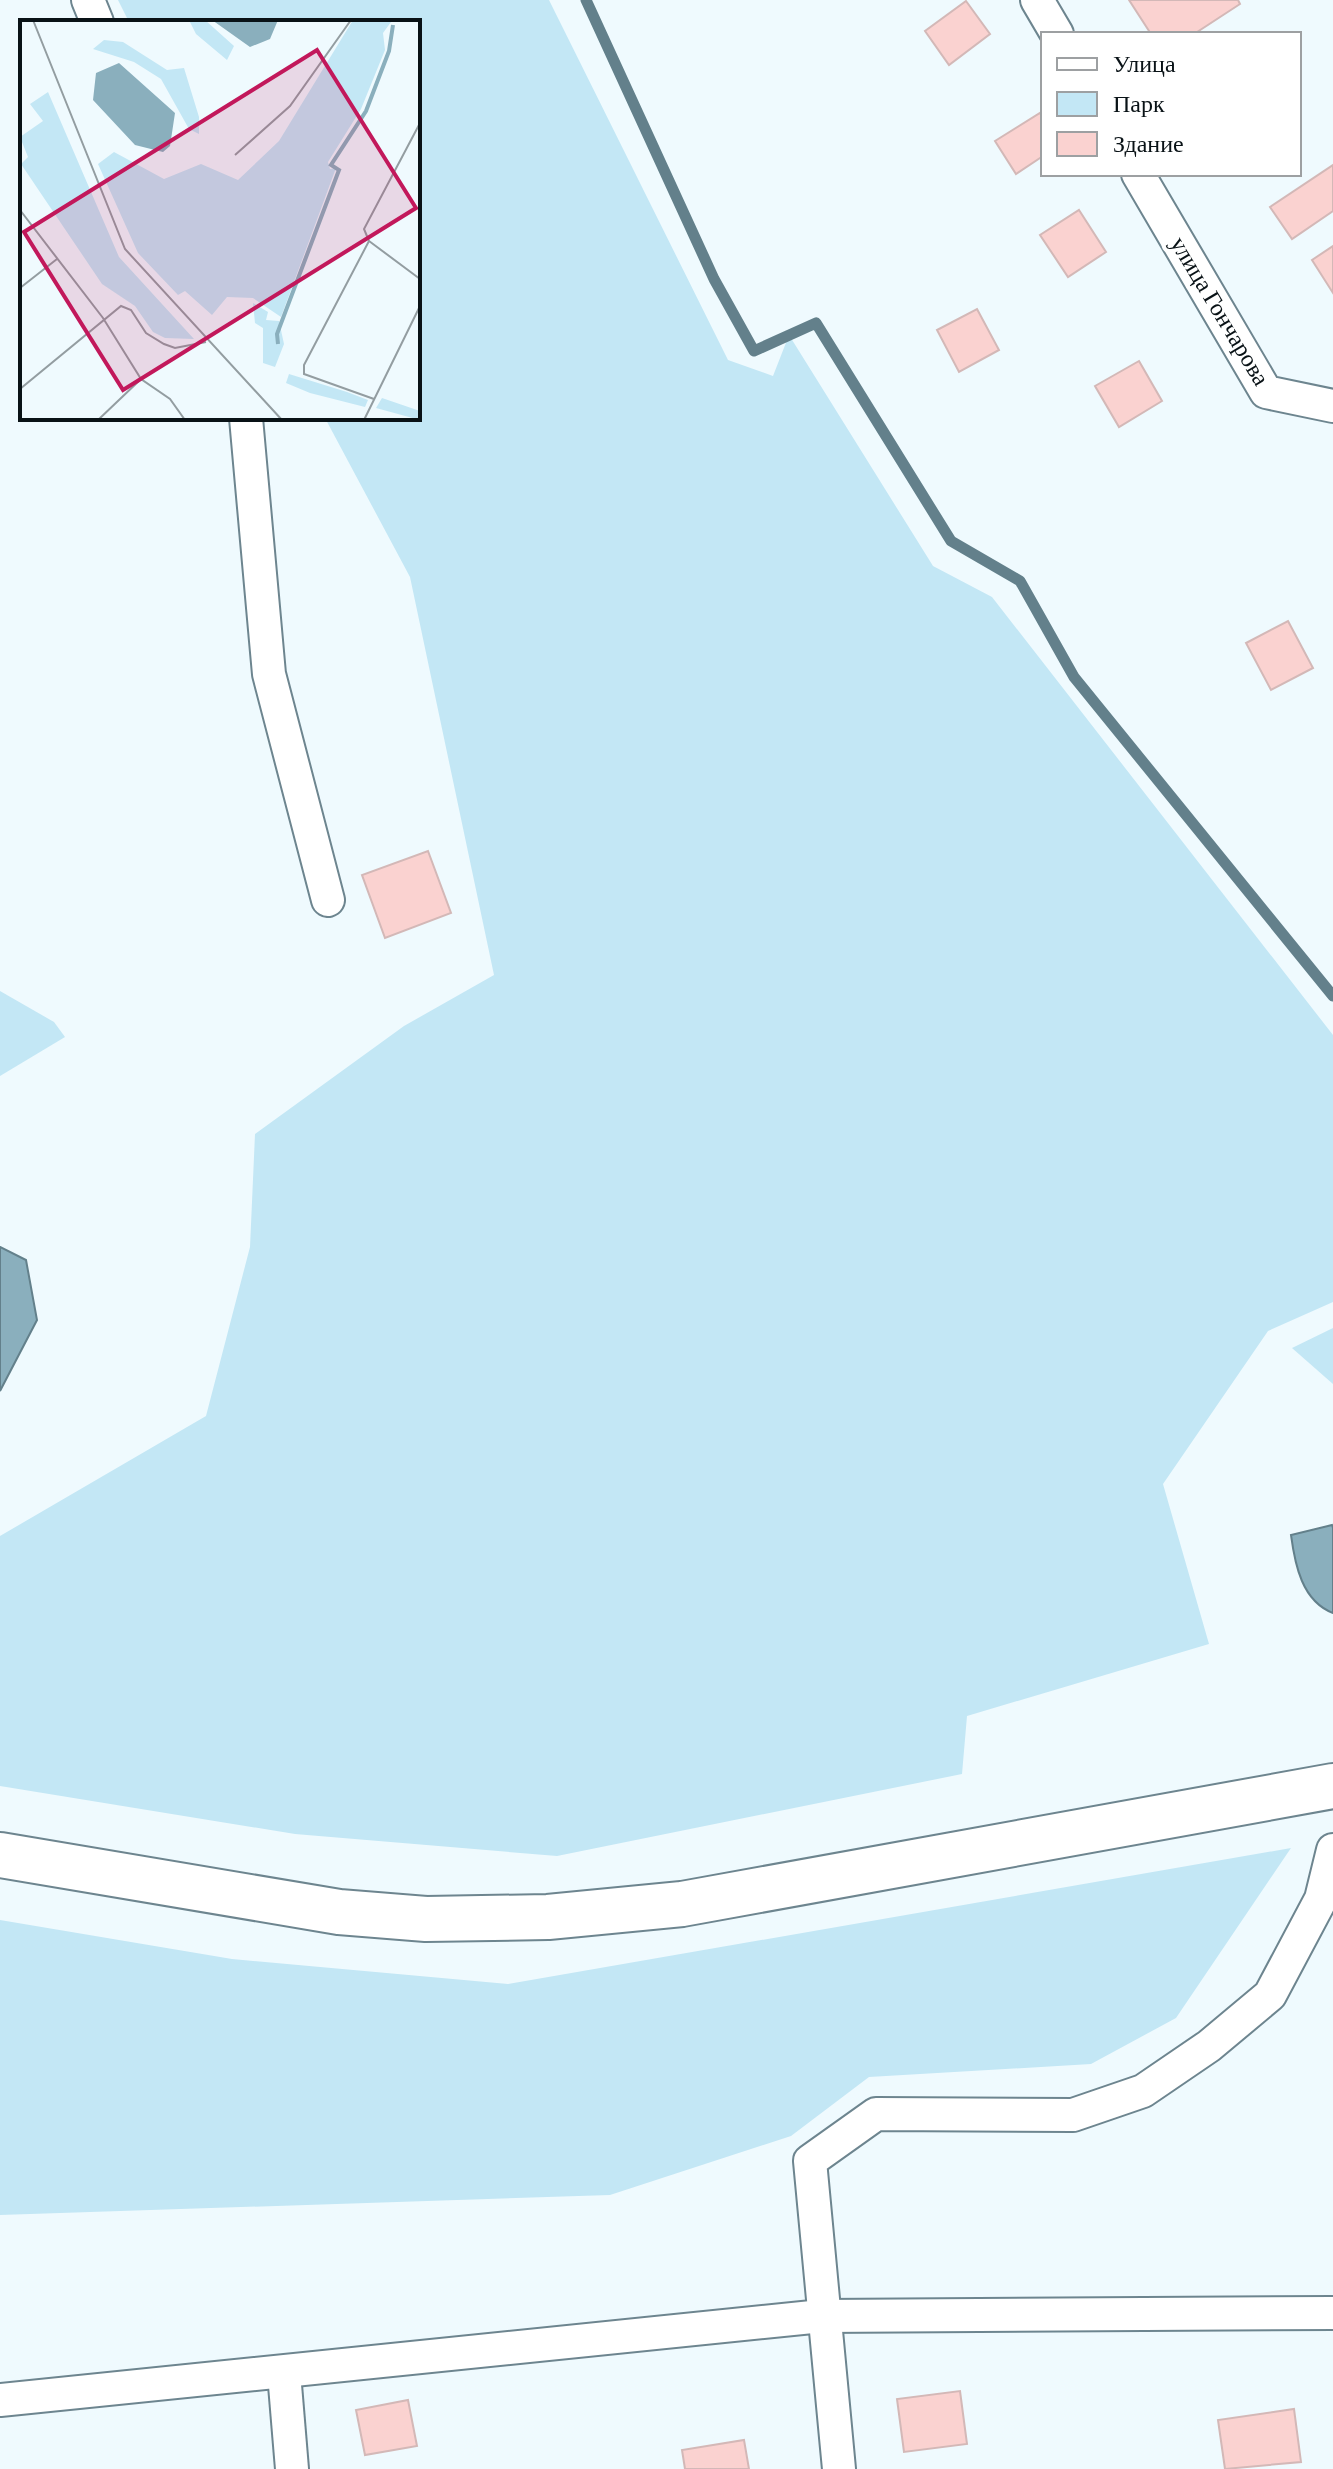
<svg xmlns="http://www.w3.org/2000/svg" width="1333" height="2469" font-family="'Crimson Pro',serif">
<style>
.green{fill:#c3e7f5}
.water{fill:#8aafbd;stroke:#63808b;stroke-width:2}
.lines{fill:none;stroke-linecap:round;stroke-linejoin:round}
.stream{stroke:#63808b;stroke-width:11}
.building{fill:#fad2d0;stroke:#d3b8b7;stroke-width:2}
.minor-casing{stroke:#6d858f;stroke-width:36}
.primary-casing{stroke:#6d858f;stroke-width:48}
.minor{stroke:#fff;stroke-width:32}
.primary{stroke:#fff;stroke-width:44}
.labels{text-anchor:middle;stroke-width:8;stroke-linejoin:round;paint-order:stroke}
.street-label{font-size:24px;fill:#091216;stroke:#fff}
.inset-river{fill:none;stroke:#8aafbd;stroke-width:4}
.inset-road{fill:none;stroke:#939da1;stroke-width:2}
.view{fill:#c2185b;fill-opacity:0.15;stroke:#c2185b;stroke-width:4}
.inset-edge{fill:none;stroke:#091216;stroke-width:4}
</style>
<rect width="100%" height="100%" fill="#effafe"/>
<!-- green -->
<g class="green">
<path d="M118,0H549L728,360L773,376L789,335L933,566L992,597L1333,1035V1302L1268,1331L1163,1484L1209,1644L967,1716L962,1774L557,1856L295,1834L0,1786V1536L206,1416L250,1247L255,1134L404,1026L494,975L410,577L325,418H418V22H129Z"/>
<path d="M0,991L54,1022L65,1037L0,1076Z"/>
<path d="M1333,1328V1384L1292,1348Z"/>
<path d="M1291,1848L1176,2018L1091,2064L869,2077L791,2136L610,2195L0,2215V1920L232,1959L508,1984Z"/>
</g>
<!-- water -->
<g class="water">
<path d="M0,1247L26,1260L37,1320L0,1391Z"/>
<path d="M1332,1525L1333,1528V1613C1302,1601 1295,1565 1291,1535Z"/>
</g>
<g class="lines">
<!-- stream -->
<path class="stream" d="M586,0L714,279L754,351L816,323L951,541L1020,581L1074,677L1333,996"/>
</g>
<!-- building -->
<g class="building">
<path d="M1129,0H1238L1240,4L1194,34H1151Z"/>
<path d="M966,1L990,34L949,65L925,31Z"/>
<path d="M1040,113L1043,118V156L1016,174L995,141Z"/>
<path d="M1333,165V211L1292,239L1270,207Z"/>
<path d="M1079,210L1106,252L1068,277L1040,235Z"/>
<path d="M1333,246V293L1312,260Z"/>
<path d="M977,309L999,350L959,372L937,330Z"/>
<path d="M1139,361L1162,401L1119,427L1095,386Z"/>
<path d="M1288,621L1313,668L1271,690L1246,643Z"/>
<path d="M428,851L451,913L385,938L362,875Z"/>
<path d="M960,2391L967,2444L904,2452L897,2399Z"/>
<path d="M408,2400L417,2446L365,2455L356,2410Z"/>
<path d="M1294,2409L1301,2462L1225,2469L1218,2420Z"/>
<path d="M744,2440L749,2469H685L682,2450Z"/>
</g>
<g class="lines">
<!-- minor casing -->
<g class="minor-casing">
<g id="minor">
<path d="M88,0L97,22"/>
<path d="M1037,0L1057,34"/>
<path d="M1138,174L1266,392L1333,406"/>
<path d="M246,418L269,674L328,900"/>
<path d="M284,2373L292,2469"/>
<path d="M0,2400L822,2316L1333,2313"/>
<path d="M839,2469L810,2161L876,2114L1073,2115L1143,2091L1209,2046L1270,1995L1321,1899L1333,1850"/>
</g>
</g>
<!-- primary casing -->
<g class="primary-casing">
<path id="primary" d="M0,1855L339,1912L426,1919L548,1917L682,1904L1333,1786"/>
</g>
<!-- minor -->
<use href="#minor" class="minor"/>
<!-- primary -->
<use href="#primary" class="primary"/>
</g>
<g class="labels">
<!-- street labels -->
<g class="street-label">
<text transform="translate(1220 311) rotate(59)" y="8">улица Гончарова</text>
</g>
</g>
<!-- overview -->
<g transform="translate(20 20)">
<rect width="400" height="400" fill="#effafe"/>
<path d="M169,0H185L214,26L207,40L176,14ZM333,0L371,2L363,13L365,30L341,89L308,142L310,149L316,148L261,297L233,278L207,277L192,295L165,271L158,275L118,233L78,144L94,132L144,159L181,144L218,160L259,121ZM84,20L103,22L147,50L164,48L179,97V114L169,109L141,59L114,42L73,29ZM28,72L99,237L174,319L145,318L133,312L115,286L82,264L1,144L8,137L0,117L23,101L10,84ZM233,283L248,292L246,300L259,301L264,324L255,347L243,343V308L235,303ZM269,354L327,372L348,380L345,387L290,373L266,363ZM362,378L400,391V400L356,388Z" fill="#c3e7f5"/>
<path d="M192,0H258L250,19L230,27ZM99,43L155,93L150,126L143,132L115,125L73,80L76,53Z" fill="#8aafbd"/>
<path class="inset-river" d="M258,324L257,314L319,150L311,145L346,91L369,31L373,5"/>
<path class="inset-road" d="M13,0L105,229L262,400M215,135L270,86L331,0M0,190L83,298L121,359L150,379L165,400M349,221L400,259M0,268L37,239M0,369L101,286L111,290L126,313L144,324L155,328L186,322M354,379L284,354V345L349,221L344,209L400,103M78,400L121,359M344,400L400,286"/>
<path class="view" d="M297,30L396,188L103,370L4,212Z"/>
<rect width="400" height="400" class="inset-edge"/>
</g>
<!-- legend -->
<rect x="1041" y="32" width="260" height="144" fill="#ffffff" stroke="#9da0a2" stroke-width="2"/>
<rect x="1057" y="58" width="40" height="12" fill="#ffffff" stroke="#9da0a2" stroke-width="2"/>
<text x="1113" y="72" font-size="24" fill="#091216">Улица</text>
<rect x="1057" y="92" width="40" height="24" fill="#c3e7f5" stroke="#9da0a2" stroke-width="2"/>
<text x="1113" y="112" font-size="24" fill="#091216">Парк</text>
<rect x="1057" y="132" width="40" height="24" fill="#fad2d0" stroke="#9da0a2" stroke-width="2"/>
<text x="1113" y="152" font-size="24" fill="#091216">Здание</text>
</svg>
